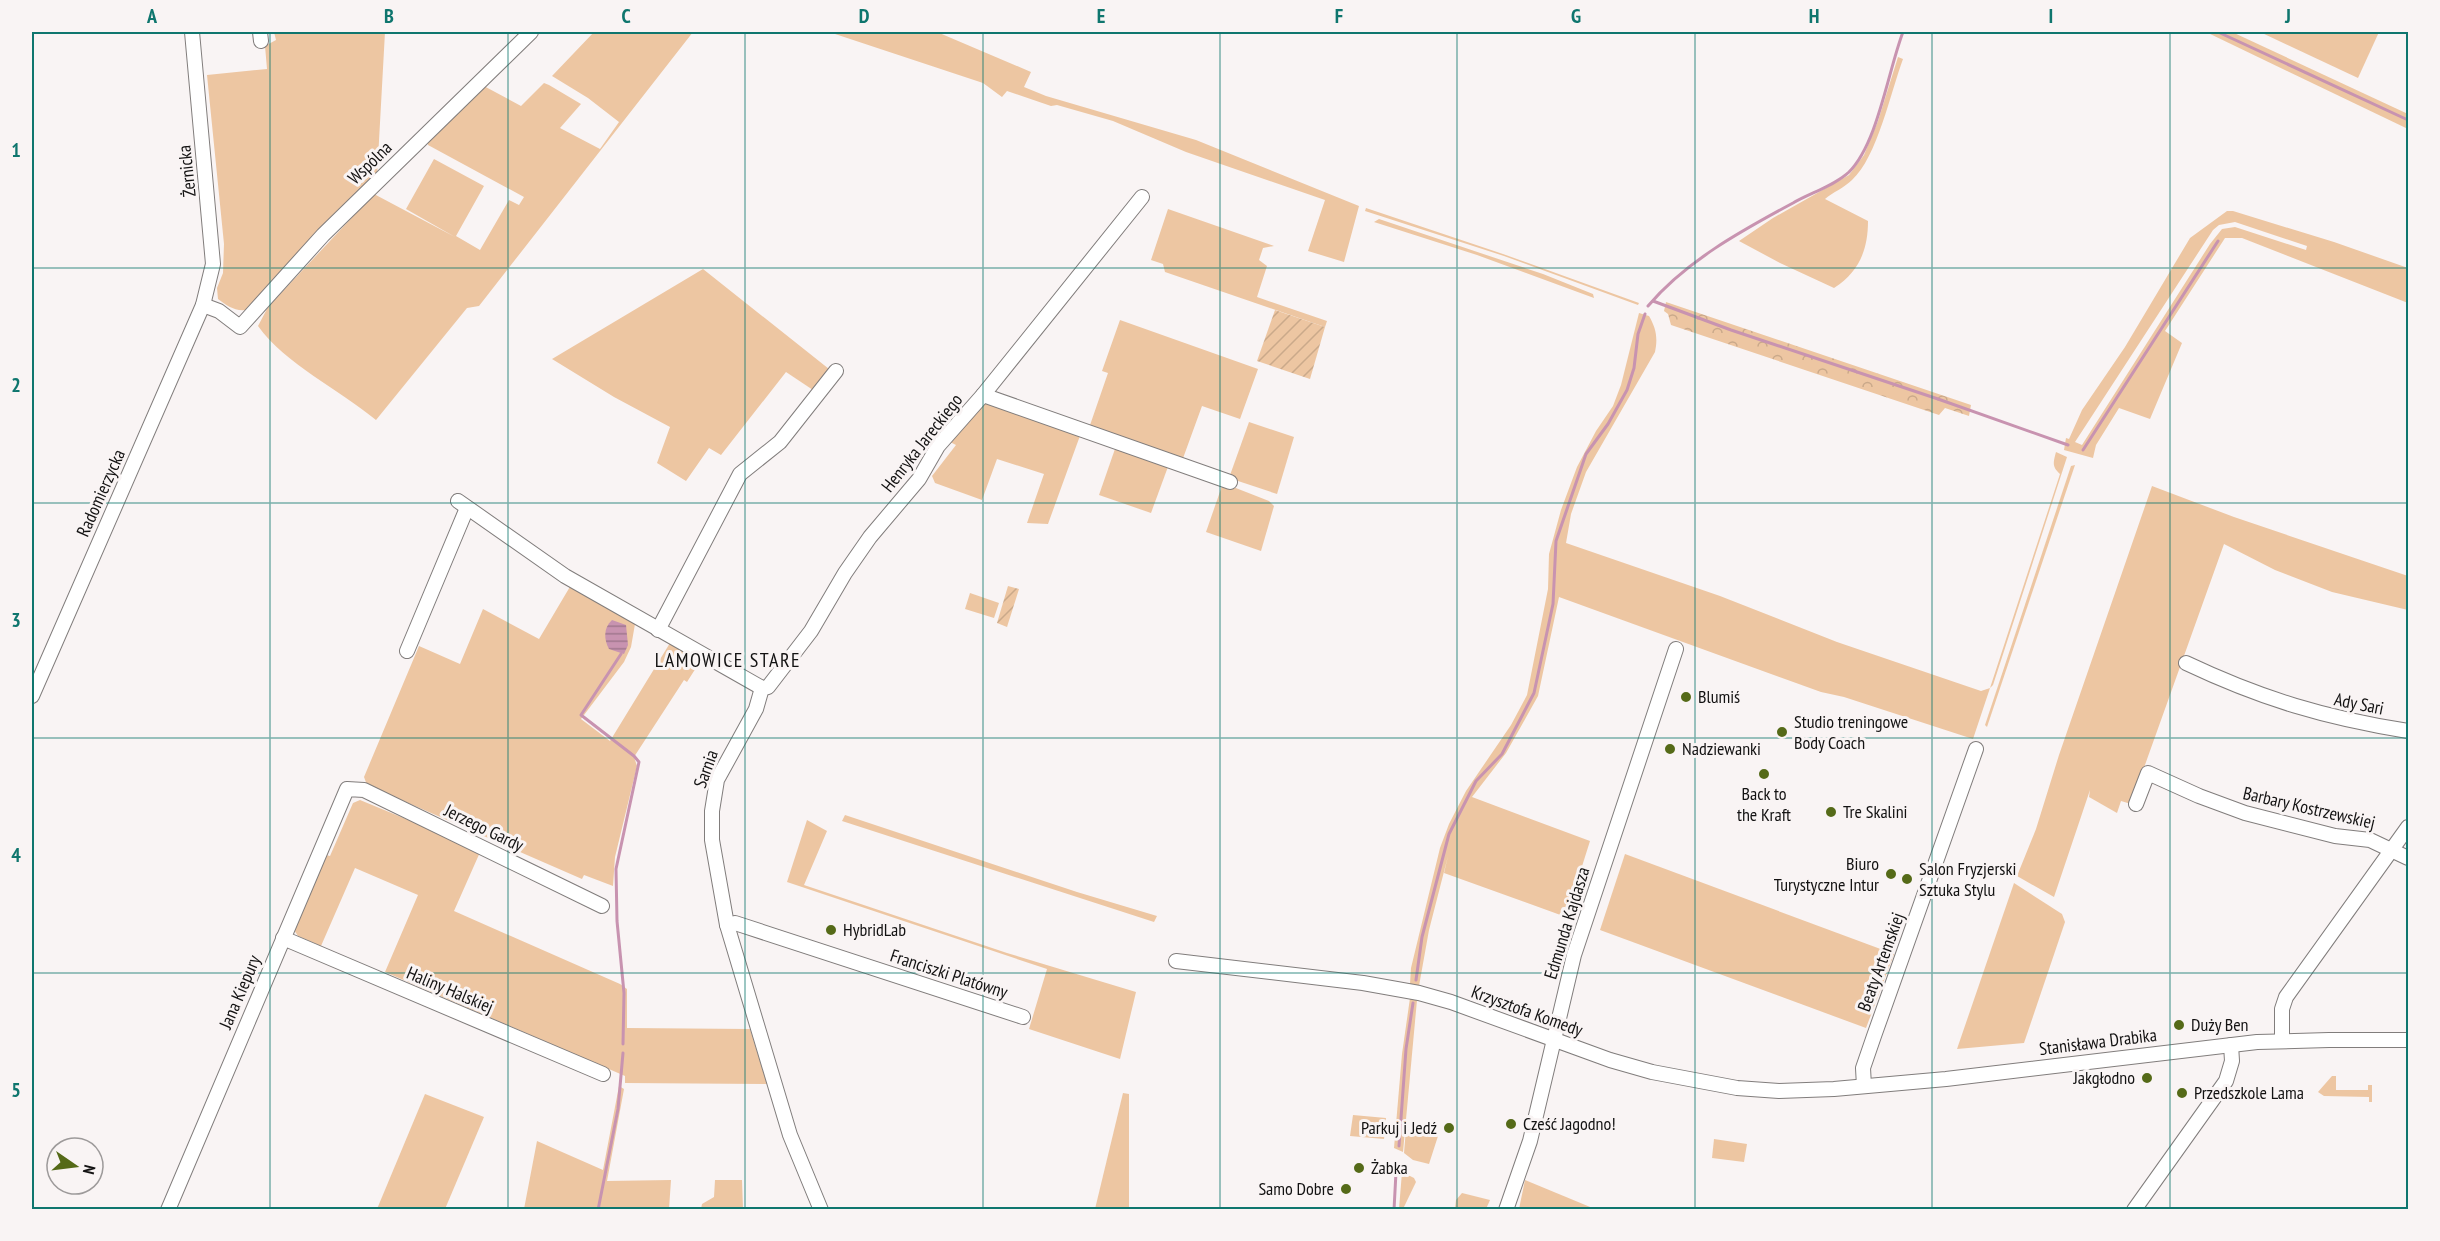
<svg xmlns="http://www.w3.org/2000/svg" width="2440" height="1241" font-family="'PT Sans Narrow',sans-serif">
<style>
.green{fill:#edc6a2;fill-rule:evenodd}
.forest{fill:url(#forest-crowns)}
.garden{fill:url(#garden-furrows)}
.water{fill:url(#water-rules)}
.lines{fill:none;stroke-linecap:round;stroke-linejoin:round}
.stream{stroke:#c893b0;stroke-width:3}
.minor-casing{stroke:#817d7c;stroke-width:16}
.minor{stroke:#fff;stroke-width:14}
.grid{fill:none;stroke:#0f766e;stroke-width:1.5;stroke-opacity:0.55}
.poi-dot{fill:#556a18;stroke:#f9f4f4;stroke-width:2}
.labels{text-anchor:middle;stroke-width:6;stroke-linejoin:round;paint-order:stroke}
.street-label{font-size:18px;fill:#131212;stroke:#f9f4f4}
.poi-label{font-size:18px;fill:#131212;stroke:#f9f4f4;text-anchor:start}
.neighbourhood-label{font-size:20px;letter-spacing:1.5px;fill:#131212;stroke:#f9f4f4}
.neatline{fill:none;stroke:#0f766e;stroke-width:2}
.grid-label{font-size:20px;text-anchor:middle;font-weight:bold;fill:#0f766e}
</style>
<defs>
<pattern id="forest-crowns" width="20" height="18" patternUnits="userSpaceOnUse" patternTransform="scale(1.5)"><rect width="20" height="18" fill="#edc6a2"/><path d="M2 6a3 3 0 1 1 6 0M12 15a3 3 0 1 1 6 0" fill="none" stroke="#caa98a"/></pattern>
<pattern id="garden-furrows" width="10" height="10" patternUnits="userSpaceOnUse" patternTransform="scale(1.5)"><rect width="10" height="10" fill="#edc6a2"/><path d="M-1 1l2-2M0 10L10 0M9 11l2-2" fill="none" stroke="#caa98a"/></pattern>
<pattern id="water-rules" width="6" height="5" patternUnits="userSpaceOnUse" patternTransform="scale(1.5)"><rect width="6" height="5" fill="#c893b0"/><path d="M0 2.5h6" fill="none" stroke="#a1778e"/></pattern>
</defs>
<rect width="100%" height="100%" fill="#f9f4f4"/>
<!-- green -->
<g class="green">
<path d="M274,32H385L377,177L250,309C237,313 227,306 218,299L217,288L223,273L224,244L207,75L267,69L265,46L276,40Z"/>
<path d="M594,32H693L479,306L467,308L376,420C340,390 285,364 258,326L268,307L374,194L455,237L406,209L434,159L484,186L456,236L480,250L509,200L519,205L524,197L428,145V138L460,112L482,85L521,106L544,83L549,85L581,104L560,128L600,149L619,122L588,98L552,76Z"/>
<path d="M829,32H937L1031,72L1024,87L1046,96L1196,140L1359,206L1344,262L1308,251L1325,200L1186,152L1113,121L1057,105L1051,106L1007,91L1002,97L983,83Z"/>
<path d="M2206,32H2232L2408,114V129Z"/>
<path d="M2260,32H2379L2358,78Z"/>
<path d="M1898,57L1903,59C1891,91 1877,158 1852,180C1844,188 1833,192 1825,199L1868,221C1868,250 1859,272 1834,288L1780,263L1739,241L1773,218L1849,175L1864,155L1878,121Z"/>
<path d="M1366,208L1503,254L1639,303L1638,305L1504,256L1365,211Z"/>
<path d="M1168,209L1274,246L1263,248L1259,260L1267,266L1257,297L1327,321L1325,327L1165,272L1163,264L1151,260Z"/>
<path d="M2227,211H2233L2334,242L2408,268V303L2242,238H2225L2165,331L2182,343L2150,419L2119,408L2096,445L2093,458L2064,450L2066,438L2069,439L2082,410L2125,347L2190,238ZM2235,222L2307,246L2306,250L2235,227L2222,229L2210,244L2082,445L2075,442L2213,230L2219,225Z"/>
<path d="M1379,219L1543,274L1593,294L1594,298L1477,255L1374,222Z"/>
<path d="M703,269L829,369L813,390L786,372L721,455L709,448L686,481L657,463L670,427L614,397L552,359Z"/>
<path d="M1639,313L1649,316C1656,328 1658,338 1655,352L1586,472L1571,514L1566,543L1720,596L1837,642L1981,691L1990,688L2060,474C2052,467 2053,463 2056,452L2067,457L1993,685L1990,688L1973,739L1844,697L1821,692L1559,597L1538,696L1506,753L1472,797L1590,841L1566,917L1444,873L1448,856L1429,930L1419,986L1410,984L1411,968L1440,848L1449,824L1466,791L1511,725L1527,695L1548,589L1549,554L1561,510L1577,467L1596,431L1613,406L1621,385Z"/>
<path d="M1120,320L1258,369L1240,419L1202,406L1182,461L1089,428L1108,373L1102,371Z"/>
<path d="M987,400L1081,433L1048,524L1027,523L1044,474L997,459L982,500L935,483L932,476L956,445L950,442Z"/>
<path d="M1249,422L1294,437L1277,494L1229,478Z"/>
<path d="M1116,446L1169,464L1151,513L1099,495Z"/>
<path d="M2075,465L1987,727L1985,725L2071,466Z"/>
<path d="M1223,483L1269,501L1274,506L1261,551L1206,532Z"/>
<path d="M2152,486L2234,517L2408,576V610L2332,592L2275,570L2224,544L2131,804L2121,801L2117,813L2089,797L2090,790L2054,897L2017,876L2036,829L2059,755Z"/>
<path d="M571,585L635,624L631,647L624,662L581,719L610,741L670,643L701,660L687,682L684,680L634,757L637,766L615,857L613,886L584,875L582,879L367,785L364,777L419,646L460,664L483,609L539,639Z"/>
<path d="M970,593L999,603L994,618L965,609Z"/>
<path d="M360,800L481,850L454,911L620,984L627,989V1028L750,1029L767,1084L625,1083V1076L385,972L418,895L355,868L321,946L298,936L294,930L326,855L330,856L353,803Z"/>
<path d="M845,815L1077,892L1157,916L1154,922L842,821Z"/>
<path d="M807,820L827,831L804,885L1007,953L1136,992L1120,1059L1029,1029L1047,969L787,882Z"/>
<path d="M1625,854L1894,954L1866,1028L1600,930Z"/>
<path d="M2014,883L2062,914L2065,922L2024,1043L1957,1049Z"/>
<path d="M1410,998L1417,1000L1403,1152L1394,1148L1402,1054Z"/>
<path d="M2332,1076H2336V1090H2368V1085H2372V1102H2369V1097L2324,1096L2318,1092Z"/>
<path d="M619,1086L624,1089L607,1181L671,1180L669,1209H524L537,1141L603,1170Z"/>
<path d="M1123,1093L1129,1094V1209H1095Z"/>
<path d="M425,1094L484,1117L445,1209H377Z"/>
<path d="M1353,1115L1386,1118L1384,1139L1350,1136Z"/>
<path d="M1406,1129L1433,1137L1435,1133H1439L1429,1164L1413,1160L1404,1153Z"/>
<path d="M1714,1139L1747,1144L1744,1162L1712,1158Z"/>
<path d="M1402,1172L1414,1178L1416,1182L1403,1209H1399Z"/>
<path d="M715,1180H742L743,1209H701L702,1204L714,1197Z"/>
<path d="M1525,1180L1595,1209H1519Z"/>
<path d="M1462,1193L1490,1200L1486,1209H1455L1456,1200Z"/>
</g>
<!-- forest -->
<path class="forest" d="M1666,302L1971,405L1969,416L1945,408L1939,415L1671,325L1668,314L1664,311Z"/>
<!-- garden -->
<g class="garden">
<path d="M1275,310L1325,327L1310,379L1257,361Z"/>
<path d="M1008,586L1019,589L1007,627L997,623Z"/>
</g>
<!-- water -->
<path class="water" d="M612,620L626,625L628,645L624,654L609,649C604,640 603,628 612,620Z"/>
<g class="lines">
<!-- stream -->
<g class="stream">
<path d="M2218,32L2408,120"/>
<path d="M1653,301L1731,330L1938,399L2068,445"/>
<path d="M1648,306C1686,261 1741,231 1793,203C1810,193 1834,186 1849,172C1878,143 1888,71 1903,32"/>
<path d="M2083,450L2218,241"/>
<path d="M621,654L581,715L634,756L639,762L616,869L617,921L624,993L623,1044"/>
<path d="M1416,980L1422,937L1449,834L1476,781L1502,754L1534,693L1553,604L1556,541L1586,454L1608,424L1627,390L1634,368L1638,334L1645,314"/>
<path d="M1399,1146L1406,1049L1413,1003"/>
<path d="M598,1210L618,1109L623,1053"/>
<path d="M1394,1210L1396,1172"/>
</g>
<!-- minor casing -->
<g class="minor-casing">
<g id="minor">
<path d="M260,32L261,41"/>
<path d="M203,305L219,311L240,327L323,235L531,32"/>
<path d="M983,395L1230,482"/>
<path d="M458,501L565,576L762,688"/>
<path d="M658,630L740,474L780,442L836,371"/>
<path d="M407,651L467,508"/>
<path d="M2186,663C2262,699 2326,718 2408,731"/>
<path d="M762,688L768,687L811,631L845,573L870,537L919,479L938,446L983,395L1142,197"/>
<path d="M762,688L756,709L717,780L712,811V840L727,925L790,1135L821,1210"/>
<path d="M32,696L203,305L213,264L192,32"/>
<path d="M2136,804L2148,773L2199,796L2245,813L2335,836L2370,840L2408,858"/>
<path d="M727,925L735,923L1023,1017"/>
<path d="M283,938L603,1074"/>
<path d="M1176,961L1363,983L1419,993L1451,1002L1610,1060L1652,1072L1737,1088L1779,1091L1834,1089L1946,1079L2257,1042L2329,1040H2408"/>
<path d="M2282,1041V1009L2286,997L2408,827"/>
<path d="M1864,1086L1863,1068L1874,1036L1976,749"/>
<path d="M168,1210L347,789L364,790L602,906"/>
<path d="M1506,1210L1530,1141L1574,955L1676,649"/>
<path d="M2134,1210L2226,1081L2232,1061L2231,1045"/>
</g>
</g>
<!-- minor -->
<use href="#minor" class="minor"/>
</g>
<!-- grid -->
<path class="grid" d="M270,32V1210M508,32V1210M745,32V1210M983,32V1210M1220,32V1210M1457,32V1210M1695,32V1210M1932,32V1210M2170,32V1210M32,268H2408M32,503H2408M32,738H2408M32,973H2408"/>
<!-- markers -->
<g class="poi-dot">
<circle cx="1686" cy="697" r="6"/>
<circle cx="1782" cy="732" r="6"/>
<circle cx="1670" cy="749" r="6"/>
<circle cx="1764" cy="774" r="6"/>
<circle cx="1831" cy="812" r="6"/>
<circle cx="1891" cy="874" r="6"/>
<circle cx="1907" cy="879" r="6"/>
<circle cx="831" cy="930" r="6"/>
<circle cx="2179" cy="1025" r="6"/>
<circle cx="2147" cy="1078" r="6"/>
<circle cx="2182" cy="1093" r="6"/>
<circle cx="1511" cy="1124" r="6"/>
<circle cx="1449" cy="1128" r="6"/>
<circle cx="1359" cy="1168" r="6"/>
<circle cx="1346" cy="1189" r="6"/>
</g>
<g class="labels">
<!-- street labels -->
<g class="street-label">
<text transform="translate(370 163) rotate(-44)" y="6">Wspólna</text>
<text transform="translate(187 171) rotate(-96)" y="6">Żernicka</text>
<text transform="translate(922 443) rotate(-52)" y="6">Henryka Jareckiego</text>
<text transform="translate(101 493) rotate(-66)" y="6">Radomierzycka</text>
<text transform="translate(2359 704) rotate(11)" y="6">Ady Sari</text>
<text transform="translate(706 769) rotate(-70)" y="6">Sarnia</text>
<text transform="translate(2309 808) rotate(13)" y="6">Barbary Kostrzewskiej</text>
<text transform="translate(484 828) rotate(26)" y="6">Jerzego Gardy</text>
<text transform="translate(1567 923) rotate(-73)" y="6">Edmunda Kajdasza</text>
<text transform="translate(1881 962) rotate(-70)" y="6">Beaty Artemskiej</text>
<text transform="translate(949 974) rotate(18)" y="6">Franciszki Platówny</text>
<text transform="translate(450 990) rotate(23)" y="6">Haliny Halskiej</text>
<text transform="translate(240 992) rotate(-67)" y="6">Jana Kiepury</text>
<text transform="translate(1527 1011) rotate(20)" y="6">Krzysztofa Komedy</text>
<text transform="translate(2098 1042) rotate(-7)" y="6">Stanisława Drabika</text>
</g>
<!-- poi labels -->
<g class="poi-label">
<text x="1698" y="703">Blumiś</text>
<text x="1794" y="728">Studio treningowe<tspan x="1794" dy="21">Body Coach</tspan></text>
<text x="1682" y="755">Nadziewanki</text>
<text x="1764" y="800" text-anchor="middle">Back to<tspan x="1764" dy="21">the Kraft</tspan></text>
<text x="1843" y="818">Tre Skalini</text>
<text x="1879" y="870" text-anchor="end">Biuro<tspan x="1879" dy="21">Turystyczne Intur</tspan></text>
<text x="1919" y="875">Salon Fryzjerski<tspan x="1919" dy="21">Sztuka Stylu</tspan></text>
<text x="843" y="936">HybridLab</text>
<text x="2191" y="1031">Duży Ben</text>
<text x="2135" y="1084" text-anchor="end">Jakgłodno</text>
<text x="2194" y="1099">Przedszkole Lama</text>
<text x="1523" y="1130">Cześć Jagodno!</text>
<text x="1437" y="1134" text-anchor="end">Parkuj i Jedź</text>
<text x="1371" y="1174">Żabka</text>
<text x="1334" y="1195" text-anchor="end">Samo Dobre</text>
</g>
<!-- neighbourhood labels -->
<g class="neighbourhood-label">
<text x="728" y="667">LAMOWICE STARE</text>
</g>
</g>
<!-- border -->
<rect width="2440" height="1241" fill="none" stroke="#f9f4f4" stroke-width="66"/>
<!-- north arrow -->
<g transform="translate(75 1166) rotate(104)"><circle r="28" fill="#f9f4f4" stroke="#9d9a9a" stroke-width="1.5"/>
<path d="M0-4.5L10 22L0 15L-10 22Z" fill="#556a18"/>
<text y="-9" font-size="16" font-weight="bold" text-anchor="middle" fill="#131212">N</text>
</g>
<rect x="33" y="33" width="2374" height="1175" class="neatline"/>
<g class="grid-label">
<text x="152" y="23">A</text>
<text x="389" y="23">B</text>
<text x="626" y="23">C</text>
<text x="864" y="23">D</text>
<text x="1101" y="23">E</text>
<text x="1339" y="23">F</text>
<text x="1576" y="23">G</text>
<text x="1814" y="23">H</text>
<text x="2051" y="23">I</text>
<text x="2288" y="23">J</text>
<text x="16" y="157">1</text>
<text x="16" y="392">2</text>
<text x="16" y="627">3</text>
<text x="16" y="862">4</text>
<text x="16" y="1097">5</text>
</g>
</svg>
